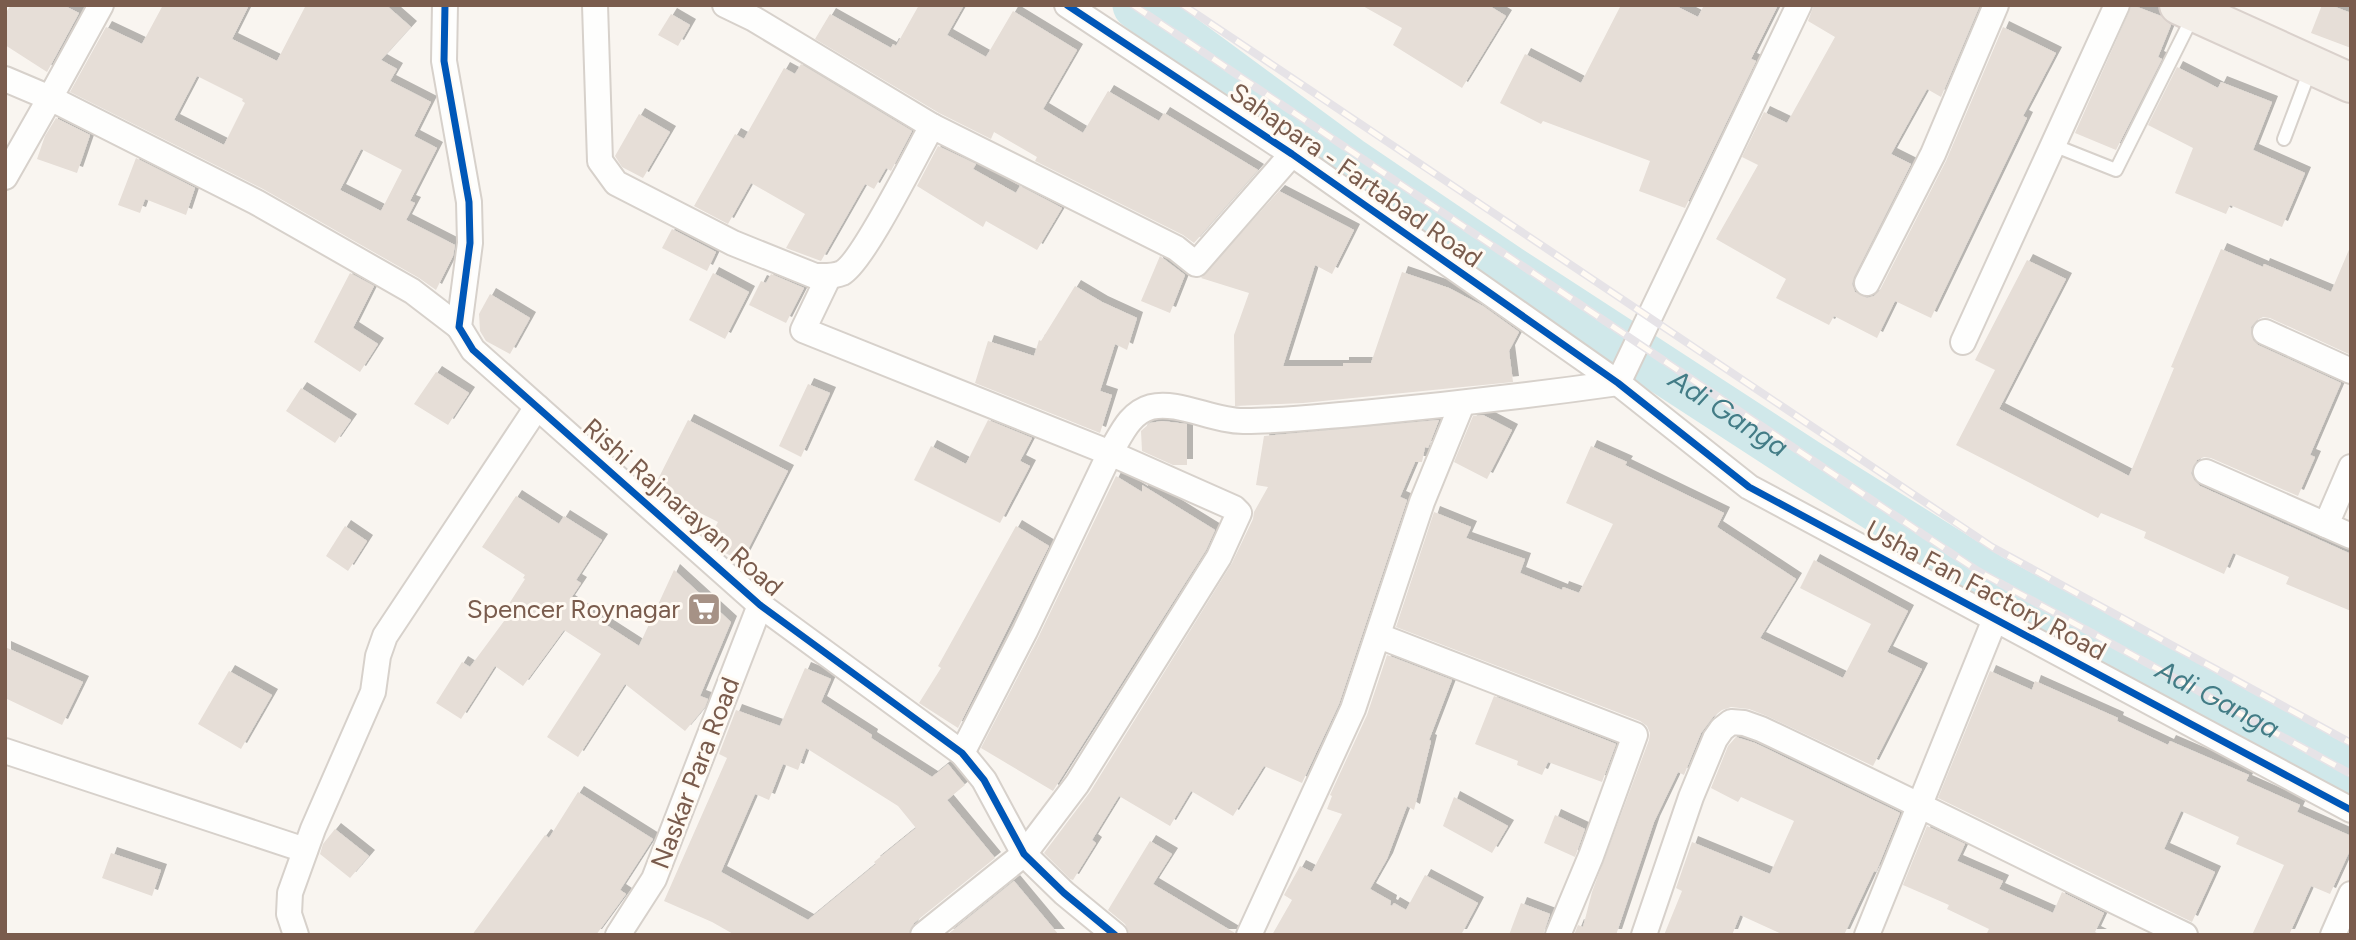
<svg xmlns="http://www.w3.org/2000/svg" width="2356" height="940" font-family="Figtree,sans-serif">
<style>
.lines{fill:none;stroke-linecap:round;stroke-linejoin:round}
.river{stroke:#d0e8ea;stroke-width:49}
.building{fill:#e6ded7;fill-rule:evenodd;filter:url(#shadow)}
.lane-casing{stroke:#d7d1cb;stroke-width:16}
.street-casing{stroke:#d7d1cb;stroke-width:28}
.primary-casing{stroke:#dad1cc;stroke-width:42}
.lane{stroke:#fefefd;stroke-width:12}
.street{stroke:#fefefd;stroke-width:24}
.primary{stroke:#f3eee8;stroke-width:38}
.rail-casing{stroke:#e6e3e7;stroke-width:8}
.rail{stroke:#fffaf3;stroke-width:5;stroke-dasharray:16;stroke-linecap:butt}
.cycleway-casing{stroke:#fffaf3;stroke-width:11}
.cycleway{stroke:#0057b8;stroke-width:7}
.labels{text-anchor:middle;stroke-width:6;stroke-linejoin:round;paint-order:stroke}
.street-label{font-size:26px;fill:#7a5c4d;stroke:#fffaf3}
.poi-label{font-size:26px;fill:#7a5c4d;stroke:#fffaf3;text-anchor:end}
.water-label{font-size:28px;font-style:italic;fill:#437c86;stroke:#fffaf3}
</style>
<defs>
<filter id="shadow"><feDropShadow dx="6" dy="-6" stdDeviation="0" flood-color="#0004"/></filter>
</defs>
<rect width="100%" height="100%" fill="#f9f5f0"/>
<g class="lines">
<!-- river -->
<path class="river" id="s1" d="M1137,5L1349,161L1508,269L1806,463L1993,580L2253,717L2351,771"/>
</g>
<!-- building -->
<g class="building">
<path d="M11,5H63L79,13L47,72L5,45V14Z"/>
<path d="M163,5H249L232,39L277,61L306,5H386L411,27L381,60L397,69L390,81L431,102L414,136L437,148L410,201L415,203L406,220L455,245L453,256L436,290L419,278L263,189L70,92L106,27L142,44ZM197,76L243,99L242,101L245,103L224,145L174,120ZM361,149L402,170L381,211L340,190Z"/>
<path d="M919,5H964L947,35L986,57L1013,11L1077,50L1043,109L1083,133L1108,91L1159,121L1164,113L1258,170L1194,243L1183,235L1035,161L1037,157L994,132L991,139L939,113L815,39L830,14L891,48L893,44L896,46Z"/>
<path d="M1361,5H1488L1506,16L1462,88L1393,45L1402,28Z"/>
<path d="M1621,5H1674L1698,17L1704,5H1778L1751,59L1756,61L1685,208L1639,191L1650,161L1543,121L1541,124L1500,103L1525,54L1581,83Z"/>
<path d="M1814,5H1980L1941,97L1927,89L1891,154L1911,164L1854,277L1852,284L1855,292L1867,298L1874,296L1880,290L1946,161L2003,27L2056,53L2023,116L2027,118L1931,318L1895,301L1877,338L1834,316L1829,325L1776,298L1786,279L1716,239L1758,165L1742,157L1764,112L1787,123L1835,37L1808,21Z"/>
<path d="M2132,5L2161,16L2171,25L2158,57L2162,59L2116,150L2075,133Z"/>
<path d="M2322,5H2330L2351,13V48L2311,33Z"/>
<path d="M671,14L690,25L678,46L658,35Z"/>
<path d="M801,64L912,131L891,171L886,168L874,189L865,184L821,261L786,248L805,214L751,183L728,224L694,206L735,134L744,139L784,68L795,74Z"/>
<path d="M2177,67L2218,88L2221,82L2272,102L2253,150L2305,173L2282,227L2230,205L2226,214L2175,193L2193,148L2148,125Z"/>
<path d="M639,114L670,132L643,178L622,167L615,156Z"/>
<path d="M56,118L90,135L77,173L37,159L45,136Z"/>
<path d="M938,146L976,164L973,169L1016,193L1020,186L1062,208L1037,250L986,221L983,227L917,186Z"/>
<path d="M136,158L195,188L186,215L145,199L140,213L118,205Z"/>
<path d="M1279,191L1354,230L1332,274L1315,265L1283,366H1343V363H1371L1402,272L1449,288L1483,306L1519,332L1509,351L1513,382L1303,403L1235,406L1234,335L1249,293L1201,278Z"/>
<path d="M672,229L716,252L707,271L662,248Z"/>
<path d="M2351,245V355L2270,318L2263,317L2257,320L2251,327L2253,340L2258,345L2341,383L2310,455L2315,457L2298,496L2211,458L2204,457L2197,460L2191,473L2194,480L2200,486L2351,554V611L2286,584L2289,577L2233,553L2224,574L2144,538L2146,532L2101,513L2098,518L1956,445L1995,370L1975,360L2027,260L2066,279L1999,409L2129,476L2174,368L2171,367L2221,249L2263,267L2264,264L2331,292Z"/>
<path d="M1160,256L1185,275L1170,313L1141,301Z"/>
<path d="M350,273L374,286L353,328L378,344L360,372L314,342Z"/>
<path d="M713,273L749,292L725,339L689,320Z"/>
<path d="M771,274L804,288L786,323L749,305L761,281L766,283Z"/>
<path d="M1075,286L1102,302L1137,318L1127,350L1115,344L1100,391L1112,395L1100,433L975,383L988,341L1034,356L1039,340L1041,341Z"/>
<path d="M490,294L530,318L510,354L486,341L480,331L479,314Z"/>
<path d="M436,372L469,393L448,425L414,404Z"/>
<path d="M808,384L830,393L801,457L779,446Z"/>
<path d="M301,388L351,420L335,443L286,411Z"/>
<path d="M1483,415L1512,430L1487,479L1454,462L1473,416Z"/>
<path d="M688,420L788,471L742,561L721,551L709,539L718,522L653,489Z"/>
<path d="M988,420L1032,438L1020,461L1030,466L1000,523L914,480L931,446L966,464Z"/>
<path d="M1439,420L1428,448L1425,447L1422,462H1415L1400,497L1407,500L1339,704L1302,783L1264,766L1233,816L1191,791L1170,826L1119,796L1092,840L1096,843L1073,880L1070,879L1044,853L1090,792L1232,563L1253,519L1254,512L1268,487L1256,485L1264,436Z"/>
<path d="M1162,421L1187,424V465H1173L1142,451L1141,431L1150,423Z"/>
<path d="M1591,446L1627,462L1625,465L1724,513L1717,527L1796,579L1760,638L1843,678L1871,624L1800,588L1814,560L1908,611L1887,652L1922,669L1873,766L1767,716L1749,709L1731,707L1722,710L1713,717L1701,733L1684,775L1678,772L1654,822L1616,935H1574L1578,925L1583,927L1592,892L1649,740L1650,733L1647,726L1640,721L1396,627L1434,512L1471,527L1466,538L1525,559L1520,573L1562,590L1563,587L1579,593L1613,524L1566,503Z"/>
<path d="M1116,476L1142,492V485L1215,530L1206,550L1053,791L981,748L1038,638Z"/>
<path d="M516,496L559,524L564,516L602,540L576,580L581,583L569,601L639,646L674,570L731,622L700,696L708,699L705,707L685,731L625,684L578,757L547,737L601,654L564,630L523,686L495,666L461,719L436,703L462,662L470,667L510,613L505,610L525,579L523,578L525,575L482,547Z"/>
<path d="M345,526L367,541L348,571L326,556Z"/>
<path d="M1016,526L1049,546L958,728L919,703L941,668L938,666Z"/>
<path d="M5,647L83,682L62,725L5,698Z"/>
<path d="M1387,655L1452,680L1429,740L1431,741L1414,810L1407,806L1387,859L1370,889L1391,901L1390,905L1392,906L1394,903L1406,910L1425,875L1478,903L1461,935H1272L1292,900L1284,895L1300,866L1312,872L1342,814L1327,809L1332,796L1330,795L1367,715Z"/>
<path d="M805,668L831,679L821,702L872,735L871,738L932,777L948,764L965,785L947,800L995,858L914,923L908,935H735L712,922L664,901L727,758L719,754L736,710L780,726ZM806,748L898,806L916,828L874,862L876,864L808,920L721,872L755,794L769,800L783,764L798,770Z"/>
<path d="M229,671L272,695L241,749L198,724Z"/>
<path d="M1990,671L2032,690L2035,681L2118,718L2117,721L2168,745L2170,741L2249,775L2246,781L2300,805L2297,812L2351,836V848L2330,894L2311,886L2289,935H2252L2284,865L2236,844L2239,837L2181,811L2164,849L2215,872L2192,922L1938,798Z"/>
<path d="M1494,696L1616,744L1602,782L1548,762L1542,775L1517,765L1518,761L1475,744Z"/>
<path d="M1736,737L1755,743L1900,813L1876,872L1874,871L1844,935H1784L1740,915L1732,935H1664L1682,891L1676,888L1692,842L1770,874L1794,821L1741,797L1738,802L1711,788L1728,746Z"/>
<path d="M578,792L653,839L620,890L626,894L596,935H472L545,835L549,838Z"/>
<path d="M1454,797L1508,826L1492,853L1443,826Z"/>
<path d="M1555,815L1585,829L1575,857L1544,843Z"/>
<path d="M1927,826L1965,844L1957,861L2003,881L1999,889L2053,913L2062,892L2104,913L2095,932L2101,935H1986L1989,929L1947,909L1949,905L1903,885Z"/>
<path d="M335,829L369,856L350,878L320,854L323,844Z"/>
<path d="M1150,841L1172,854L1153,884L1235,933L1234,935H1130L1125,924L1108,910Z"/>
<path d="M111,853L161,870L152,896L102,878Z"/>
<path d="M1014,881L1059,935H947Z"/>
<path d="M1521,903L1550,914L1543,935H1509Z"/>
</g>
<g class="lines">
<!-- lane casing -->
<g class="lane-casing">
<g id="lane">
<path d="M2284,139L2310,70"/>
<path d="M2053,145L2116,170L2193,16"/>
</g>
</g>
<!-- street casing -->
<g class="street-casing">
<g id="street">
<path d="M101,5L50,98L256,202L412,291L459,327"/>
<path d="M445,5L444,61L469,202L470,243L459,327L473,350L760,605L962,753L984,780L1024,854L1064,893L1115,935"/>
<path d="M595,5L600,161L616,183L733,243L815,276C824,276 833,277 842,273C863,262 917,152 932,126"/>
<path d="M725,5L754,19L932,126L1176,248L1196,264L1292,154"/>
<path d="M1067,5L1292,154L1618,383L1749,487L2351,810"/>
<path d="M5,79L50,98L5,177"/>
<path d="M829,276L803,330L1110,453L1234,508L1239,513L1219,557L1077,784L1024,854L923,935"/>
<path d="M1867,283L1933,154L1996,5"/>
<path d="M2265,332L2351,371"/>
<path d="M1963,342L2117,5"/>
<path d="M1618,383L1799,5"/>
<path d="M2351,467L2326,525L2351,536"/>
<path d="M2206,472L2326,525"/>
<path d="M1379,636L1635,735L1591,856L1558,935"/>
<path d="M5,751L305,850"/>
<path d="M962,753L1025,631L1110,453C1121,435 1129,413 1151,407C1178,400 1215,422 1245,421C1285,421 1324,416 1363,413C1448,405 1533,395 1618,383"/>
<path d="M296,935L289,914L290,893L313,829L373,692L378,656L385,636L537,407"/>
<path d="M618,935L654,879L760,605"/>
<path d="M1249,935L1353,709L1422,502L1462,404"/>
<path d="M1644,935L1691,797L1715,739L1722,729L1731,722L1744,723L1761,729C1903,796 2043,867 2185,935"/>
<path d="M1867,935L1995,619"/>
<path d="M2333,935L2351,894"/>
</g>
</g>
<!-- primary casing -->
<g class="primary-casing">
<path id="primary" d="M2179,5L2351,83"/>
</g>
<!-- lane -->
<use href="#lane" class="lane"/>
<!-- street -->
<use href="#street" class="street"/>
<!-- primary -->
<use href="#primary" class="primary"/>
<!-- rail casing -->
<g class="rail-casing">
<g id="rail">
<path d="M1133,5L1978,571L2351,774"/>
<path d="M1183,5L1992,547L2351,743"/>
</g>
</g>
<!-- rail -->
<use href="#rail" class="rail"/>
<!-- cycleway casing -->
<g class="cycleway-casing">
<g id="cycleway">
<path d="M445,5L444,61L469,202L470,243L459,327L473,350L760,605L962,753L984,780L1024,854L1064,893L1115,935"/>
<path d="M1067,5L1292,154L1618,383L1749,487L2351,810"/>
</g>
</g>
<!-- cycleway -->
<use href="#cycleway" class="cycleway"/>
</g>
<!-- icons -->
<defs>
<g id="supermarket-square" transform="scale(1.75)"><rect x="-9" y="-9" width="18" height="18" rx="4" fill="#a69286" stroke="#fffaf3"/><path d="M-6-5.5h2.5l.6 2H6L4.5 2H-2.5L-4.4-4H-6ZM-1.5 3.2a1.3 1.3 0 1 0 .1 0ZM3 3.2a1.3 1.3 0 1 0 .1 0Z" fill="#fff"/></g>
</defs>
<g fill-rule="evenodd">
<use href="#supermarket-square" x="704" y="609"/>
</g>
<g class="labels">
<!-- street labels -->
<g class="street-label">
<text transform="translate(1356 175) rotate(35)" y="9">Sahapara - Fartabad Road</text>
<text transform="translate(683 507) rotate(41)" y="9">Rishi Rajnarayan Road</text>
<text transform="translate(1986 590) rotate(28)" y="9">Usha Fan Factory Road</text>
<text transform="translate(695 773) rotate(-69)" y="9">Naskar Para Road</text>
</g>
<!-- poi labels -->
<g class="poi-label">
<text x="680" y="618">Spencer Roynagar</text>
</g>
<!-- water labels -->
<g class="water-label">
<text dy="10" stroke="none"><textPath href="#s1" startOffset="719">Adi Ganga</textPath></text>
<text dy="10" stroke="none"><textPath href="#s1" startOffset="1286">Adi Ganga</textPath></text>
</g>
</g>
<!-- border -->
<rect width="2356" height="940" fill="none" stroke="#7a5c4d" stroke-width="14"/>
</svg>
